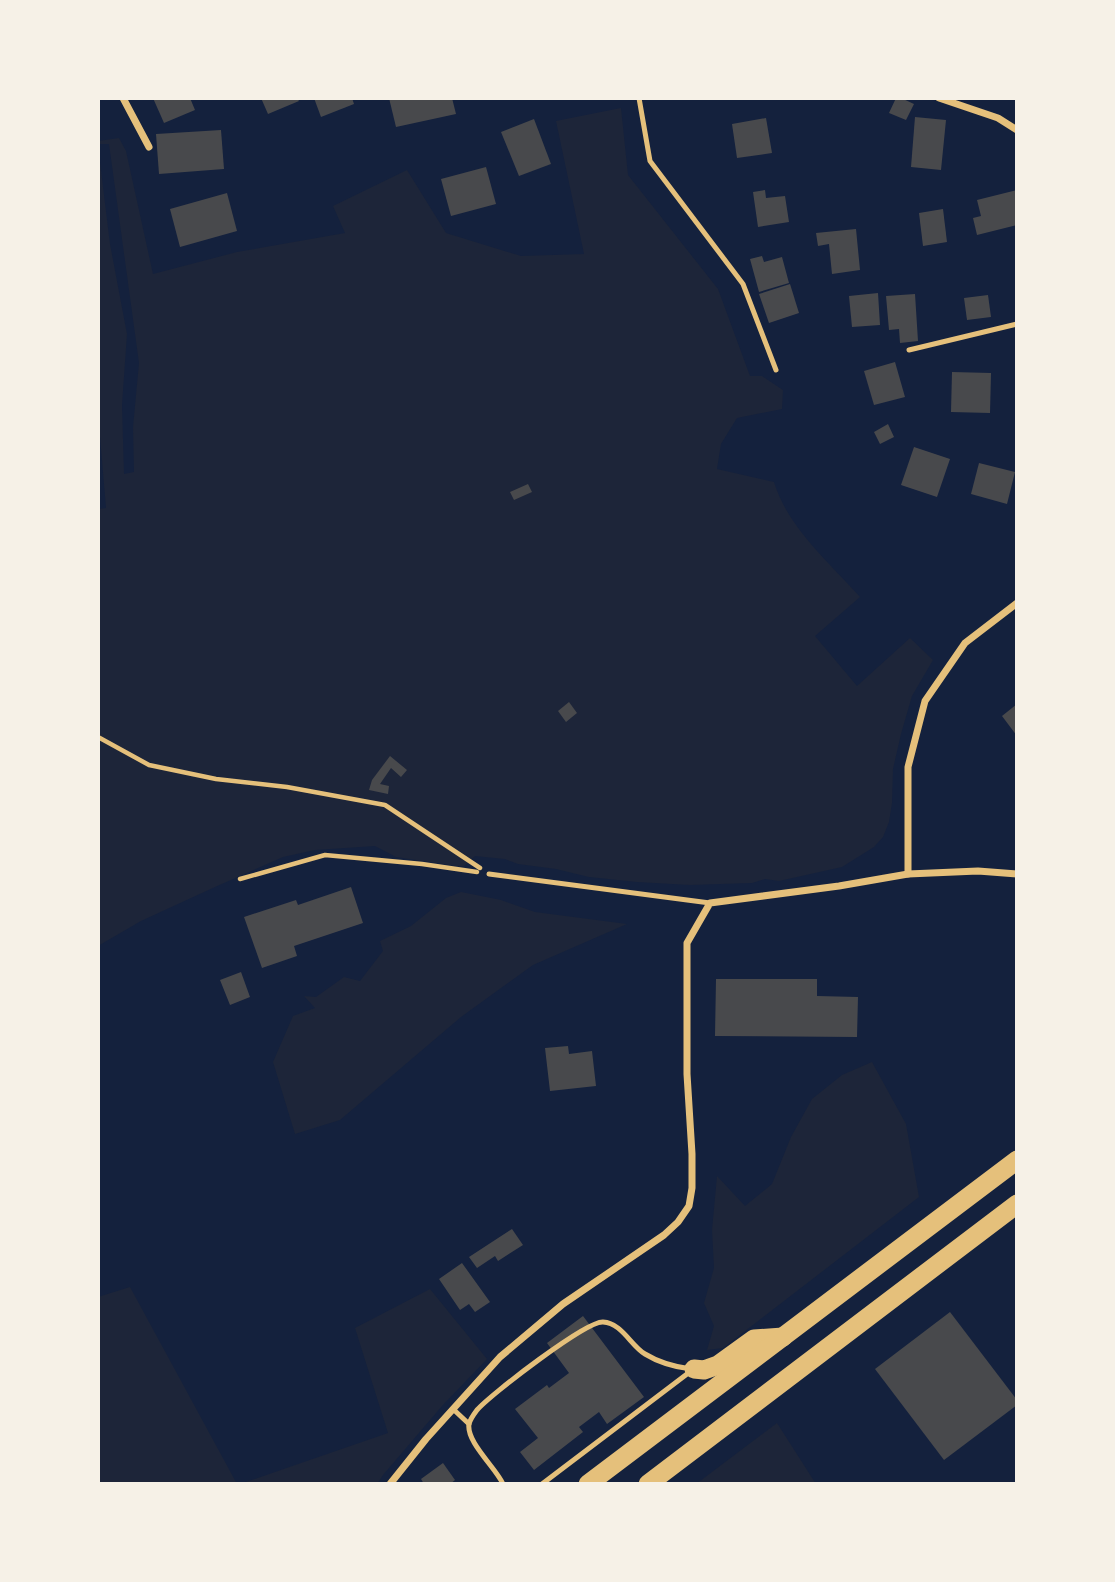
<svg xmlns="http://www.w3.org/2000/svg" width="1115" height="1582" font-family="'Noto Sans',sans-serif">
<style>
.green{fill:#1d2539}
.building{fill:#48494c}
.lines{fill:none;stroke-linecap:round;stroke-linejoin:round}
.path{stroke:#e5c07b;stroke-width:4.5}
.service{stroke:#e5c07b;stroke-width:5}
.minor{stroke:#e5c07b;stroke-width:7}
.trunk{stroke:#e5c07b;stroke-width:19}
</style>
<rect width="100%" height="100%" fill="#14213d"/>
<!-- green -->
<g class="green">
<path d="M621,108L628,175L718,289L750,376H762L783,390L782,409L737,418L721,444L717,469L774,482C788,528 829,562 860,597L815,636L857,686L910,638L933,660L912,696L901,734L893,769L892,803L889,822L883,837L874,847L842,867L779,881L765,879L752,883L690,885L637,882L589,877L556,869L518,864L505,859L475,856L464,866H456L396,857L375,846L315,850L283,857L215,887L141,921L98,946V509L106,508L98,413V146L110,244L127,334L122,405L124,474L134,472L133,427L139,363L109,144H98V141L119,138L126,151L153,274L237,252L345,233L333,206L407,170L446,233L521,256L584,254L556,121Z"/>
<path d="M461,892L501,900L535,912L627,924L533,965L461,1017L340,1120L295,1134L273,1062L293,1016L315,1008L304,996L316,997L344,977L360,981L383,951L380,941L411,926L446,898Z"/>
<path d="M872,1062L906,1124L919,1197L723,1348L707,1350L714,1326L704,1303L714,1268L712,1230L717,1176L745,1206L772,1184L791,1137L812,1099L842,1075Z"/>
<path d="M130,1287L237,1484H98V1297Z"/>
<path d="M430,1289L487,1359L442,1406L383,1475L377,1484H240L388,1433L355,1328Z"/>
<path d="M777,1423L816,1484H696Z"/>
</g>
<!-- building -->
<g class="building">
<path d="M153,98H190L195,110L164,123Z"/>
<path d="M261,98H297L299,101L268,114Z"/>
<path d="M314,98H352L354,104L321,117Z"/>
<path d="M389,98H452L456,114L396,127Z"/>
<path d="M896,98H901L914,104L906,120L889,113Z"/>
<path d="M915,117L946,120L941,170L911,167Z"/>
<path d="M766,118L772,153L737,158L732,124Z"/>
<path d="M534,119L551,164L519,176L501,132Z"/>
<path d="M221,130L224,169L159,174L156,134Z"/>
<path d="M486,167L496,204L451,216L441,179Z"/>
<path d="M765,190L766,198L785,196L789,222L758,227L753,192Z"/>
<path d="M1017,190V225L977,235L973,218L981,216L977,200Z"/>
<path d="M227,193L237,231L180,247L170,209Z"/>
<path d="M943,209L947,242L923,246L919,213Z"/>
<path d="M856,229L860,270L832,274L829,244L818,246L816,233Z"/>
<path d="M762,256L764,262L782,257L789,283L759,292L750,259Z"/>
<path d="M790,284L799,313L769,323L759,294Z"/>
<path d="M878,293L880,325L852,327L849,296Z"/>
<path d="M915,294L918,341L900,343L899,329L889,330L886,296Z"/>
<path d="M988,295L991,317L967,320L964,298Z"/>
<path d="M895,362L905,397L874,405L864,371Z"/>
<path d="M952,372L991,373L990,413L951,412Z"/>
<path d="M888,424L894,437L880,444L874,432Z"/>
<path d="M914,447L950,459L937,497L901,485Z"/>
<path d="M979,463L1015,472L1007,504L971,494Z"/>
<path d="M528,484L532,492L514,500L510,492Z"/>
<path d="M569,702L577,713L566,722L558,711Z"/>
<path d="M1017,704V736L1002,716Z"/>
<path d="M390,756L407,770L401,777L391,768L380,784L389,786L388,794L369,790L372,780Z"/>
<path d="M351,887L363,923L294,946L297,956L262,968L244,917L296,900L298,905Z"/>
<path d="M241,972L250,997L230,1005L220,980Z"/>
<path d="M716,979H817V996L858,997L857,1037L715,1036Z"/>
<path d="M568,1046L569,1054L592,1051L596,1086L550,1091L545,1048Z"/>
<path d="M512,1229L523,1245L498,1261L495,1256L477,1268L469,1257Z"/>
<path d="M462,1263L490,1302L475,1312L469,1304L460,1310L439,1279Z"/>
<path d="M950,1312L1017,1400V1405L944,1460L875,1369Z"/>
<path d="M583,1316L644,1397L607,1424L599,1412L579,1427L583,1432L534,1470L520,1452L538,1438L515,1409L547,1385L549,1388L569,1373L547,1343Z"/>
<path d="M443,1463L455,1480L450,1484H424L421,1479Z"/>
</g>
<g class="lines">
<!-- path -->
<g class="path">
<path d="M98,737L149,765L216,779L287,787L385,805L480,868"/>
<path d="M240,879L325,855L422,864L477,872"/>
</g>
<!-- service -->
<g class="service">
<path d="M639,98L650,161L743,284L776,370"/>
<path d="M909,350L1017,324"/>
<path d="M489,874L710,903"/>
<path d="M453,1409L469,1424"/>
<path d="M503,1484C496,1468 466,1442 469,1424C470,1420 474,1414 477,1410C491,1394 586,1321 603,1322C622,1323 631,1346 645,1354C658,1362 675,1367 691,1369"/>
<path d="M542,1484L691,1371"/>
</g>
<!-- minor -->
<g class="minor">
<path d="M123,98L149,147"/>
<path d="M939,98L998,118L1017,130"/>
<path d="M908,874V767L925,701L965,643L1017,603"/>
<path d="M390,1484L426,1439L500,1357L563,1304L664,1235L678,1222L689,1206L692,1188V1154L687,1074V943L710,903L839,886L908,874L978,871L1017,874"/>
</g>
<!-- trunk -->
<g class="trunk">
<path d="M694,1369L704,1370L718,1365L754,1339L783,1337"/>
<path d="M588,1484L1017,1160"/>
<path d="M648,1484L1017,1204"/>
</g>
</g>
<!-- border -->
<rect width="1115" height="1582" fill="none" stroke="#f6f1e7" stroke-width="200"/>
</svg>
